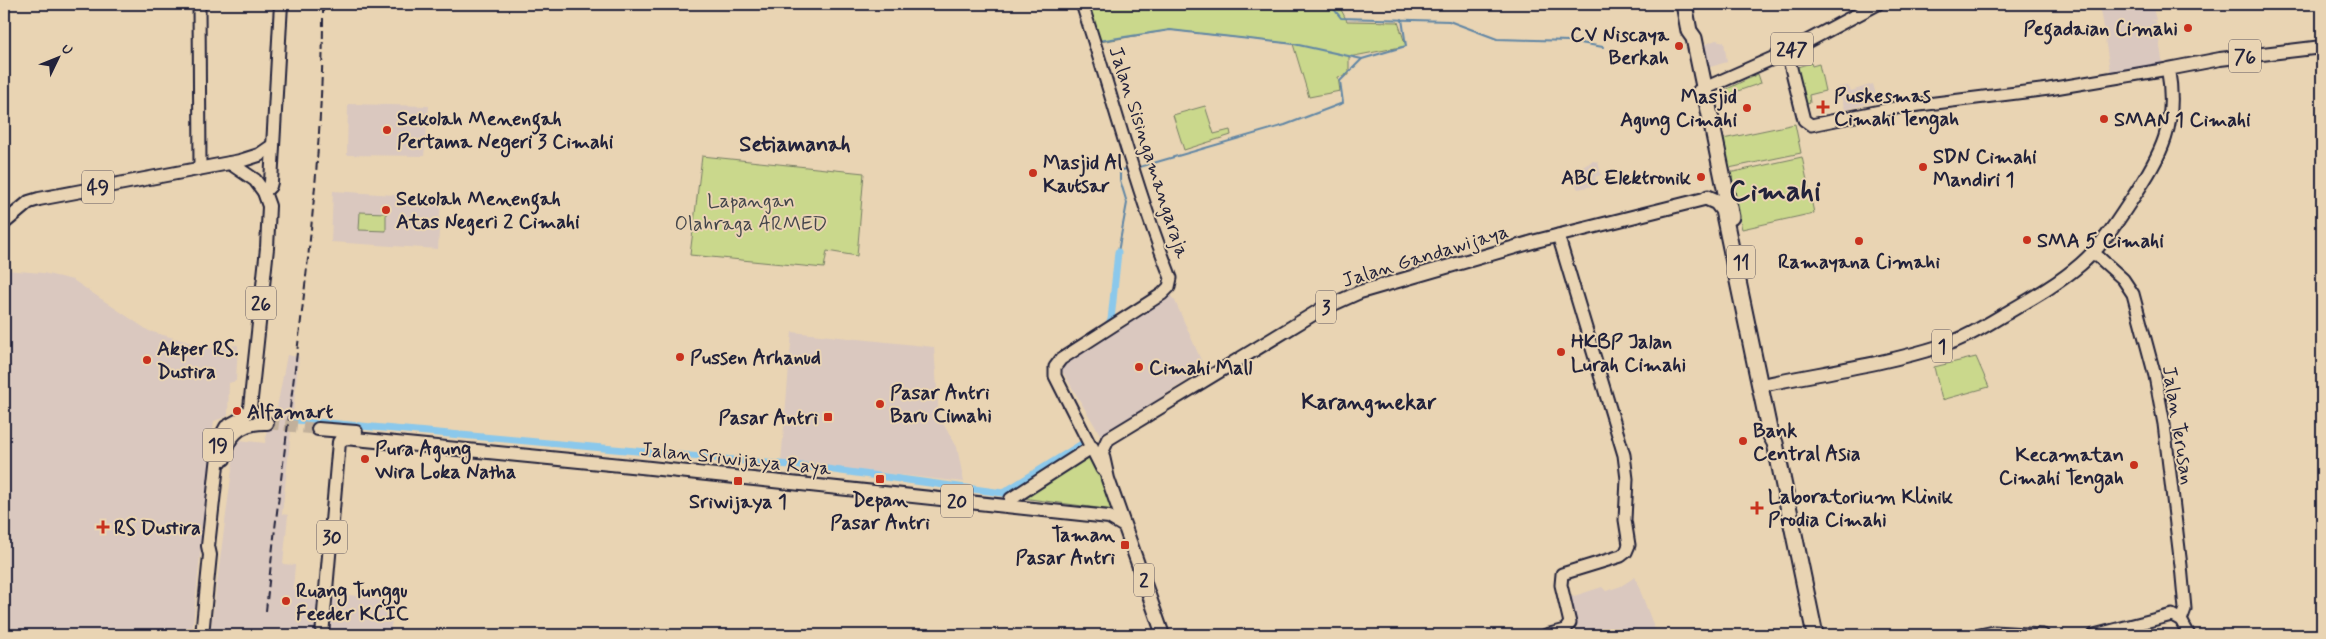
<svg xmlns="http://www.w3.org/2000/svg" width="2326" height="639" font-family="Mynerve,sans-serif">
<style>
.built{fill:#dac8bf}
.green{fill:#cad88c;stroke:#767d64}
.lines{fill:none;stroke-linecap:round;stroke-linejoin:round}
.stream{stroke:#6186a5;stroke-width:2}
.canal{stroke:#8bc8eb;stroke-width:7}
.primary-tunnel{stroke:#c1b09b;stroke-width:12;stroke-dasharray:12 6;stroke-linecap:butt}
.secondary-casing{stroke:#22223b;stroke-width:15}
.primary-casing{stroke:#22223b;stroke-width:16}
.highway-casing{stroke:#22223b;stroke-width:19}
.secondary{stroke:#e9d4b3;stroke-width:11}
.primary{stroke:#e9d4b3;stroke-width:12}
.highway{stroke:#e9d4b3;stroke-width:15}
.rail{stroke:#22223b;stroke-width:2;stroke-dasharray:8 4;stroke-linecap:butt}
.poi-dot{fill:#c8321e;stroke:#e9d4b3;stroke-width:2}
.labels{text-anchor:middle;stroke-width:4;stroke-linejoin:round;paint-order:stroke}
.shield{fill:#e9d4b3;stroke:#5e575f;stroke-width:1}
.shield-label{font-size:19px;font-weight:bold;fill:#22223b}
.poi-label{font-size:20px;font-weight:bold;fill:#22223b;stroke:#e9d4b3;text-anchor:start}
.street-label{font-size:20px;fill:#22223b;stroke:#e9d4b3}
.park-label{font-size:20px;fill:#44464b;stroke:#e9d4b3}
.quarter-label{font-size:22px;font-weight:bold;fill:#22223b;stroke:#e9d4b3}
.town-label{font-size:30px;font-weight:bold;fill:#22223b;stroke:#e9d4b3}
</style>
<rect width="100%" height="100%" fill="#e9d4b3"/>
<filter id="ink" filterUnits="userSpaceOnUse"><feTurbulence type="fractalNoise" baseFrequency=".02" numOctaves="2"/><feDisplacementMap in="SourceGraphic" scale="10" xChannelSelector="R" yChannelSelector="G"/><feConvolveMatrix kernelMatrix="1 2 1 2 8 2 1 2 1" color-interpolation-filters="sRGB"/></filter>
<g filter="url(#ink)">
<!-- built -->
<g class="built">
<path d="M2099,4H2152L2156,20L2150,21H2156L2163,66L2111,75Z"/>
<path d="M1716,40L1724,42L1727,62L1707,68L1703,45Z"/>
<path d="M1873,84L1878,101L1845,110L1838,87L1848,86L1851,91Z"/>
<path d="M348,104L429,106L424,156L347,155Z"/>
<path d="M1593,161L1598,162L1601,175L1595,177L1598,185L1578,189L1570,174Z"/>
<path d="M333,191L441,198L438,249L331,242Z"/>
<path d="M4,270L43,273L73,280L149,331L209,348L238,345L236,381L229,383L228,416L214,421L192,635H4Z"/>
<path d="M1168,293L1175,301L1205,369L1101,436L1059,366Z"/>
<path d="M792,332L934,347L939,417L957,447L964,482L781,462Z"/>
<path d="M287,355L299,357L282,514L288,515L283,564L295,565L293,589L323,593L318,635H210L235,447L239,440L265,443L268,419L275,418Z"/>
<path d="M1635,577L1657,635H1580L1568,598L1602,587L1606,591L1621,586Z"/>
<path d="M334,593L394,601L390,635H329Z"/>
</g>
<!-- green -->
<g class="green">
<path d="M1088,4H1338L1347,21L1398,22L1406,46L1349,57V75L1338,77L1340,91L1309,97L1293,44L1170,30L1100,42Z"/>
<path d="M1811,63L1812,66L1819,64L1825,91L1809,95L1810,103L1807,104L1809,113L1806,114L1797,67Z"/>
<path d="M1758,74L1761,83L1729,94L1725,90Z"/>
<path d="M1205,106L1214,134L1230,130L1231,135L1184,150L1173,115Z"/>
<path d="M1795,124L1801,153L1729,168L1723,139Z"/>
<path d="M702,156L864,173L857,256L827,251L824,268L690,255Z"/>
<path d="M1802,157L1814,213L1742,229L1729,173Z"/>
<path d="M360,212L386,213V231L359,230Z"/>
<path d="M1976,357L1989,387L1942,400L1934,367Z"/>
<path d="M1094,454L1113,510L1022,498Z"/>
</g>
<g class="lines">
<!-- stream -->
<g class="stream">
<path d="M1325,4H1330L1341,18L1449,21L1497,39L1569,41L1603,47"/>
<path d="M1099,41L1170,30L1294,44L1362,59L1406,46L1402,19"/>
<path d="M1136,168L1285,125L1343,103L1340,81L1362,59"/>
<path d="M1118,252L1127,203L1120,180V170L1129,169"/>
</g>
<!-- canal -->
<g class="canal">
<path d="M1106,327L1111,320L1118,252"/>
<path d="M295,420L812,467L1003,493L1085,442"/>
</g>
<!-- primary-tunnel -->
<path class="primary-tunnel" d="M267,423L318,429"/>
<!-- secondary casing -->
<g class="secondary-casing">
<g id="secondary">
<path d="M199,4L200,168"/>
<path d="M1082,4C1112,95 1136,189 1171,278L1169,287L1162,294L1061,359L1055,367V376L1102,469"/>
<path d="M1787,52L1804,120L1811,125L1895,108L2049,89L2168,69"/>
<path d="M2093,252L2123,279L2133,294L2155,376L2164,424L2181,566L2185,609L2181,620"/>
<path d="M1546,635L1565,630L1570,623L1561,585L1562,574L1621,556L1626,552L1629,545L1625,520L1627,479L1624,455L1558,235"/>
<path d="M1980,635L1994,632L2043,635"/>
<path d="M2094,635L2172,615L2181,620L2189,635"/>
<path d="M2318,635H2322"/>
</g>
</g>
<!-- primary casing -->
<g class="primary-casing">
<g id="primary">
<path d="M1699,91L1787,52L1877,4"/>
<path d="M264,192L270,186L271,182L281,4"/>
<path d="M4,223L29,202L39,199L240,161L259,155L272,146"/>
<path d="M1767,384C1825,372 1885,364 1941,346C1964,339 1985,326 2005,314C2031,299 2058,284 2081,264C2102,246 2117,222 2132,199C2162,154 2178,124 2168,69L2220,59L2322,47"/>
<path d="M318,429L356,432"/>
<path d="M224,459C227,435 242,422 267,423"/>
<path d="M1011,499L1092,447"/>
<path d="M202,635L210,555L208,546L220,438L226,427L244,417L250,408L267,248L269,206L264,192L255,180L230,163"/>
<path d="M322,635L339,442L345,438L641,467L1109,517L1124,526"/>
<path d="M1163,635L1108,479L1102,452L1108,439L1320,310L1360,292L1536,241L1708,198"/>
</g>
</g>
<!-- highway casing -->
<g class="highway-casing">
<g id="highway">
<path d="M1684,4L1689,31L1694,38L1731,217"/>
<path d="M1708,198L1717,202L1723,210L1770,434L1775,443L1815,635"/>
</g>
</g>
<!-- secondary -->
<use href="#secondary" class="secondary"/>
<!-- primary -->
<use href="#primary" class="primary"/>
<!-- highway -->
<use href="#highway" class="highway"/>
<!-- rail -->
<path class="rail" d="M266,611C286,409 324,208 323,4"/>
</g>
</g>
<!-- markers -->
<g class="poi-dot">
<circle cx="2188" cy="28" r="5"/>
<circle cx="1679" cy="46" r="5"/>
<path d="M1820.5 99.5h5v5h5v5h-5v5h-5v-5h-5v-5h5z"/>
<circle cx="1747" cy="108" r="5"/>
<circle cx="2104" cy="119" r="5"/>
<circle cx="387" cy="130" r="5"/>
<circle cx="1923" cy="167" r="5"/>
<circle cx="1033" cy="173" r="5"/>
<circle cx="1701" cy="177" r="5"/>
<circle cx="386" cy="210" r="5"/>
<circle cx="2027" cy="240" r="5"/>
<circle cx="1859" cy="241" r="5"/>
<circle cx="1561" cy="352" r="5"/>
<circle cx="680" cy="357" r="5"/>
<circle cx="147" cy="360" r="5"/>
<circle cx="1139" cy="367" r="5"/>
<circle cx="880" cy="404" r="5"/>
<circle cx="237" cy="411" r="5"/>
<rect x="823" y="412" width="10" height="10" rx="2.5"/>
<circle cx="1743" cy="441" r="5"/>
<circle cx="365" cy="459" r="5"/>
<circle cx="2134" cy="465" r="5"/>
<rect x="875" y="474" width="10" height="10" rx="2.5"/>
<rect x="733" y="476" width="10" height="10" rx="2.5"/>
<path d="M1754.5 500.5h5v5h5v5h-5v5h-5v-5h-5v-5h5z"/>
<path d="M100.5 519.5h5v5h5v5h-5v5h-5v-5h-5v-5h5z"/>
<rect x="1120" y="540" width="10" height="10" rx="2.5"/>
<circle cx="286" cy="601" r="5"/>
</g>
<g class="labels">
<!-- shield labels -->
<g class="shield">
<rect x="1771" y="32.5" width="42" height="33" rx="4"/>
<rect x="2229" y="39.5" width="32" height="33" rx="4"/>
<rect x="82" y="170.5" width="32" height="33" rx="4"/>
<rect x="1727" y="245.5" width="28" height="33" rx="4"/>
<rect x="246" y="286.5" width="30" height="33" rx="4"/>
<rect x="1316" y="290.5" width="20" height="33" rx="4"/>
<rect x="1932" y="329.5" width="20" height="33" rx="4"/>
<rect x="203" y="428.5" width="30" height="33" rx="4"/>
<rect x="941" y="484.5" width="32" height="33" rx="4"/>
<rect x="317" y="520.5" width="30" height="33" rx="4"/>
<rect x="1134" y="563.5" width="20" height="33" rx="4"/>
</g>
<g class="shield-label">
<text x="1792" y="56">247</text>
<text x="2245" y="63">76</text>
<text x="98" y="194">49</text>
<text x="1741" y="269">11</text>
<text x="261" y="310">26</text>
<text x="1326" y="314">3</text>
<text x="1942" y="353">1</text>
<text x="218" y="452">19</text>
<text x="957" y="508">20</text>
<text x="332" y="544">30</text>
<text x="1144" y="587">2</text>
</g>
<!-- poi labels -->
<g class="poi-label">
<text x="2178" y="35" text-anchor="end">Pegadaian Cimahi</text>
<text x="1669" y="41" text-anchor="end">CV Niscaya<tspan x="1669" dy="23">Berkah</tspan></text>
<text x="1834" y="102">Puskesmas<tspan x="1834" dy="23">Cimahi Tengah</tspan></text>
<text x="1737" y="103" text-anchor="end">Masjid<tspan x="1737" dy="23">Agung Cimahi</tspan></text>
<text x="397" y="125">Sekolah Menengah<tspan x="397" dy="23">Pertama Negeri 3 Cimahi</tspan></text>
<text x="2114" y="126">SMAN 1 Cimahi</text>
<text x="1933" y="163">SDN Cimahi<tspan x="1933" dy="23">Mandiri 1</tspan></text>
<text x="1043" y="169">Masjid Al<tspan x="1043" dy="23">Kautsar</tspan></text>
<text x="1691" y="184" text-anchor="end">ABC Elektronik</text>
<text x="396" y="205">Sekolah Menengah<tspan x="396" dy="23">Atas Negeri 2 Cimahi</tspan></text>
<text x="2037" y="247">SMA 5 Cimahi</text>
<text x="1859" y="268" text-anchor="middle">Ramayana Cimahi</text>
<text x="1571" y="348">HKBP Jalan<tspan x="1571" dy="23">Lurah Cimahi</tspan></text>
<text x="157" y="355">Akper RS.<tspan x="157" dy="23">Dustira</tspan></text>
<text x="690" y="364">Pussen Arhanud</text>
<text x="1149" y="374">Cimahi Mall</text>
<text x="890" y="399">Pasar Antri<tspan x="890" dy="23">Baru Cimahi</tspan></text>
<text x="247" y="418">Alfamart</text>
<text x="818" y="424" text-anchor="end">Pasar Antri</text>
<text x="1753" y="437">Bank<tspan x="1753" dy="23">Central Asia</tspan></text>
<text x="375" y="455">Pura Agung<tspan x="375" dy="23">Wira Loka Natha</tspan></text>
<text x="2124" y="461" text-anchor="end">Kecamatan<tspan x="2124" dy="23">Cimahi Tengah</tspan></text>
<text x="1768" y="503">Laboratorium Klinik<tspan x="1768" dy="23">Prodia Cimahi</tspan></text>
<text x="880" y="506" text-anchor="middle">Depan<tspan x="880" dy="23">Pasar Antri</tspan></text>
<text x="738" y="508" text-anchor="middle">Sriwijaya 1</text>
<text x="114" y="534">RS Dustira</text>
<text x="1115" y="541" text-anchor="end">Taman<tspan x="1115" dy="23">Pasar Antri</tspan></text>
<text x="296" y="597">Ruang Tunggu<tspan x="296" dy="23">Feeder KCIC</tspan></text>
</g>
<!-- street labels -->
<g class="street-label">
<text transform="translate(1150 152) rotate(72)" y="7">Jalan Sisingamangaraja</text>
<text transform="translate(1425 255) rotate(-17)" y="7">Jalan Gandawijaya</text>
<text transform="translate(2179 425) rotate(81)" y="7">Jalan Terusan</text>
<text transform="translate(736 458) rotate(6)" y="7">Jalan Sriwijaya Raya</text>
</g>
<!-- park labels -->
<g class="park-label">
<text x="751" y="207">Lapangan<tspan x="751" dy="23">Olahraga ARMED</tspan></text>
</g>
<!-- quarter labels -->
<g class="quarter-label">
<text x="795" y="151">Setiamanah</text>
<text x="1369" y="409">Karangmekar</text>
</g>
<!-- town labels -->
<g class="town-label">
<text x="1775" y="200">Cimahi</text>
</g>
</g>
<!-- margin -->
<rect width="2326" height="639" fill="none" stroke="#e9d4b3" stroke-width="20"/>
<rect x="10" y="10" width="2306" height="619" fill="none" stroke="#22223b" stroke-width="2" filter="url(#ink)"/>
<!-- north arrow -->
<g transform="translate(58 58) rotate(47)" stroke="#e9d4b3" stroke-width="4" paint-order="stroke">
<path d="M0-4L9 19L0 12L-9 19Z" fill="#22223b"/>
<text y="-8" font-size="14" font-weight="bold" text-anchor="middle" fill="#22223b">U</text>
</g>
</svg>
